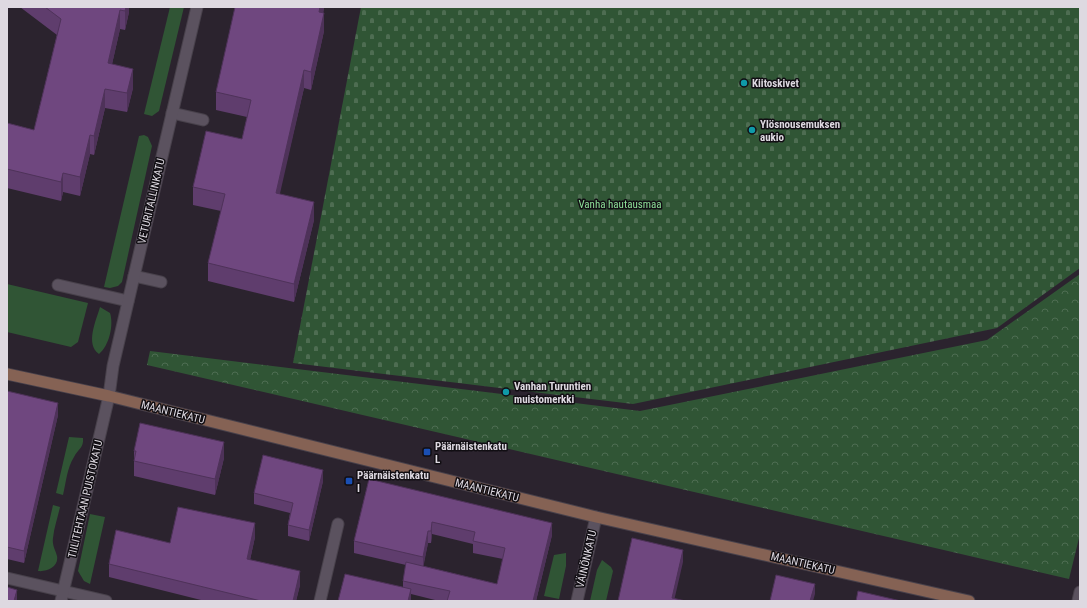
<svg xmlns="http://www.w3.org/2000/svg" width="1087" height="608" font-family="'Roboto Condensed',sans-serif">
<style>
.grass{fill:#305535}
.cemetery{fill:url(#cemetery-stones)}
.park{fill:url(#park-crowns)}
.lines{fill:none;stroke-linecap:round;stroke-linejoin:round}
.service-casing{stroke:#48414b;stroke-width:13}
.minor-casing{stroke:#48414b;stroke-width:13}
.secondary-casing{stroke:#48414b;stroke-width:13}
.service{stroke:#5b525f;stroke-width:11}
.minor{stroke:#5b525f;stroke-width:11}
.secondary{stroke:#856254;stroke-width:11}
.wall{fill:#5f3d6d;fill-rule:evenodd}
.shaded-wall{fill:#4e3259}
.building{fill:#6f477f;stroke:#4e3259}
.culture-dot{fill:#0f9aa8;stroke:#110e13;stroke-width:1.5}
.transit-dot{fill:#1a4fb4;stroke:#110e13;stroke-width:1.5}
.labels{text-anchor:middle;stroke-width:3;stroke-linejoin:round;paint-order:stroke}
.poi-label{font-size:11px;font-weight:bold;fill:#ded9e1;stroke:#110e13;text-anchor:start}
.street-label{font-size:11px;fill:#ded9e1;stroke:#110e13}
.park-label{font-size:11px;fill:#8ee199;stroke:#110e13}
</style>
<defs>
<pattern id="cemetery-stones" width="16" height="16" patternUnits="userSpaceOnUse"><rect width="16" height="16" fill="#305535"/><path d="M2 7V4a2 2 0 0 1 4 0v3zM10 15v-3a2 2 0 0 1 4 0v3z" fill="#4e6d52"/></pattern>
<pattern id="park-crowns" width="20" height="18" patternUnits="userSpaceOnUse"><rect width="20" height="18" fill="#305535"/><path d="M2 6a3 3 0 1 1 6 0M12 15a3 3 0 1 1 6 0" fill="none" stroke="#4e6d52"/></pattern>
</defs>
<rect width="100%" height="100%" fill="#2b232e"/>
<!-- grass -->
<g class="grass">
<path d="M170,7H184L159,111L152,116L144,114Z"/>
<path d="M144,135L148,137L152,146L122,282L118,286L110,288L104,287L139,136Z"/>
<path d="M7,284L88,303L78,342L71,347L7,332Z"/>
<path d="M100,307L110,313C114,325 109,346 99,354C85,344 96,321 100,307Z"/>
<path d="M69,437L83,438C84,448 78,449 74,457C67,468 66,482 63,495L56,493Z"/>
<path d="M53,505L60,507C58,517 54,527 53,538C52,545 55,549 57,556C59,567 47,572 38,571Z"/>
<path d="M90,514L105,517L90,584L84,581L78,571Z"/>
<path d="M566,553V566L559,599L544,596L554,555Z"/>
<path d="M602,560L611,567L613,571L606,601H590L597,570Z"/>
</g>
<!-- cemetery -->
<path class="cemetery" d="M361,7H1080V268L997,328L633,404L293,363Z"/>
<!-- park -->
<path class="park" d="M1080,274V534L1069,579L147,365L150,351L640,411L987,340Z"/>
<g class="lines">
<!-- service casing -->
<g class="service-casing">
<g id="service">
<path d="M172,113L203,120"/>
<path d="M134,276L161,282"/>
<path d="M58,285L128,301"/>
<path d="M1078,601L1080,592"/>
</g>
</g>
<!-- minor casing -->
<g class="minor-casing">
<g id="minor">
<path d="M7,578L106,601"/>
<path d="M61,601L109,396L113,366L197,7"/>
<path d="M320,601L338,524"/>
<path d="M577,601L596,517"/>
</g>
</g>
<!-- secondary casing -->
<g class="secondary-casing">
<path id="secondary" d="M7,374L109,396L596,517L969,601"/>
</g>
<!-- service -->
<use href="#service" class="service"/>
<!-- minor -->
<use href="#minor" class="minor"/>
<!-- secondary -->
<use href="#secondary" class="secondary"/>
</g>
<!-- wall -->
<g class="wall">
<path d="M20,7H129V12L125,30L120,29L112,64L133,88L127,112L105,108L94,155L90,154L80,196L63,192L61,201L7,188V123L34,130L57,35Z"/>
<path d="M324,7L323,13L324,31L311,90L304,88L279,194L314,220L294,302L208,281V263L221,211L193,205V187L242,139L247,117L216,110V92Z"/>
<path d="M7,391L58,415L24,563L7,559Z"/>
<path d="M134,451L224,458L215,495L134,476Z"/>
<path d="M369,479L552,535L536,601H439L411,594V601L403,588V581L406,565L354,553V541ZM432,534L473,544V553L503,559L497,584L423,566L428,543H431Z"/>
<path d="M323,481L309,541L288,536V525L290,513L254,504V493Z"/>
<path d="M255,537L250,560L300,585L296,601H205L109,577V564L170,543Z"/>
</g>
<!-- shaded-wall -->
<g class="shaded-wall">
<path d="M125,7H129V12L125,30Z"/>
<path d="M320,7H324V9L319,30V12Z"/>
<path d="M120,10V29L108,82V63Z"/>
<path d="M324,13V31L311,90V72Z"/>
<path d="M133,69V88L127,112V93Z"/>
<path d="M304,70V88L276,211V193Z"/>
<path d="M105,89V108L94,155V136Z"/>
<path d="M90,135V154L80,196V177Z"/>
<path d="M63,173V192L61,201V182Z"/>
<path d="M314,202V220L294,302V284Z"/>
<path d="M58,403V415L24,563V551Z"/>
<path d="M224,442V458L215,495V479Z"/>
<path d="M323,470V481L309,541V530Z"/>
<path d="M432,522V534L431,543V531Z"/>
<path d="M255,523V537L247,573V559Z"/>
<path d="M552,523V535L536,601H533Z"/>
<path d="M428,531V543L423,569V557Z"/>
<path d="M683,550V562L674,601L672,598Z"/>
<path d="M300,571V585L296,601H293Z"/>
<path d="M815,584V594L813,601H810Z"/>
<path d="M411,589V601H408Z"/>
<path d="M17,590V601H14Z"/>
</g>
<!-- building -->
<g class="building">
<path d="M45,7H126L125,11L120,10L108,63L133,69L127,93L105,89L94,136L90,135L80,177L63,173L61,182L7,169V123L34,130L61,19Z"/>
<path d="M235,7H320L319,12L324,13L311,72L304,70L276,193L314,202L294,284L208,263L225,194L193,187L206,131L242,139L251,100L216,92Z"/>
<path d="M7,391L58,403L24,551L7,547Z"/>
<path d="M140,423L224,442L215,479L134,461L136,451H134Z"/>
<path d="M263,455L323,470L309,530L288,525L293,503L254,493Z"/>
<path d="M369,479L552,523L533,601H447L450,591L403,581L406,562L497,584L505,548L473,541L475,532L432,522L431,531H428L423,557L354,541Z"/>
<path d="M178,507L255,523L247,559L300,571L293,601H261L109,564L116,530L170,543Z"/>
<path d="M632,538L683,550L672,598L686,601H618Z"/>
<path d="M345,574L411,589L408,601H338Z"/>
<path d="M776,575L815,584L810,601H770Z"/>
<path d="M7,587L17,590L14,601H7Z"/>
<path d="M858,591L901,601H856Z"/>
</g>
<!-- markers -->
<g class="culture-dot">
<circle cx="744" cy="83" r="4"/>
<circle cx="752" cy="130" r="4"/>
<circle cx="506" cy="392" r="4"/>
</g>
<g class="transit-dot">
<rect x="423" y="448" width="8" height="8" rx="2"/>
<rect x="345" y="477" width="8" height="8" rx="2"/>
</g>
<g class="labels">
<!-- poi labels -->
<g class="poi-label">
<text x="752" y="87">Kiitoskivet</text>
<text x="760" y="128">Ylösnousemuksen<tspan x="760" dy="13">aukio</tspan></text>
<text x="514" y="390">Vanhan Turuntien<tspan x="514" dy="13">muistomerkki</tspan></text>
<text x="435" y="450">Päärnäistenkatu<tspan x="435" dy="13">L</tspan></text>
<text x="357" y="479">Päärnäistenkatu<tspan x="357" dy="13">I</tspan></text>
</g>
<!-- street labels -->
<g class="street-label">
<text transform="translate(151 201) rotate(-77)" y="4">VETURITALLINKATU</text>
<text transform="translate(173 412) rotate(14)" y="4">MAANTIEKATU</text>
<text transform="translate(487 490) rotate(14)" y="4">MAANTIEKATU</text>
<text transform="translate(85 499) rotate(-77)" y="4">TIILITEHTAAN PUISTOKATU</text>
<text transform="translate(586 559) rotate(-77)" y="4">VÄINÖNKATU</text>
<text transform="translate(803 563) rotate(13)" y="4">MAANTIEKATU</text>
</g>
<!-- park labels -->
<g class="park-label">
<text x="620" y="208">Vanha hautausmaa</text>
</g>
</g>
<!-- border -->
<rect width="1087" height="608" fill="none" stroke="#ded9e1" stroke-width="16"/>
</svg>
